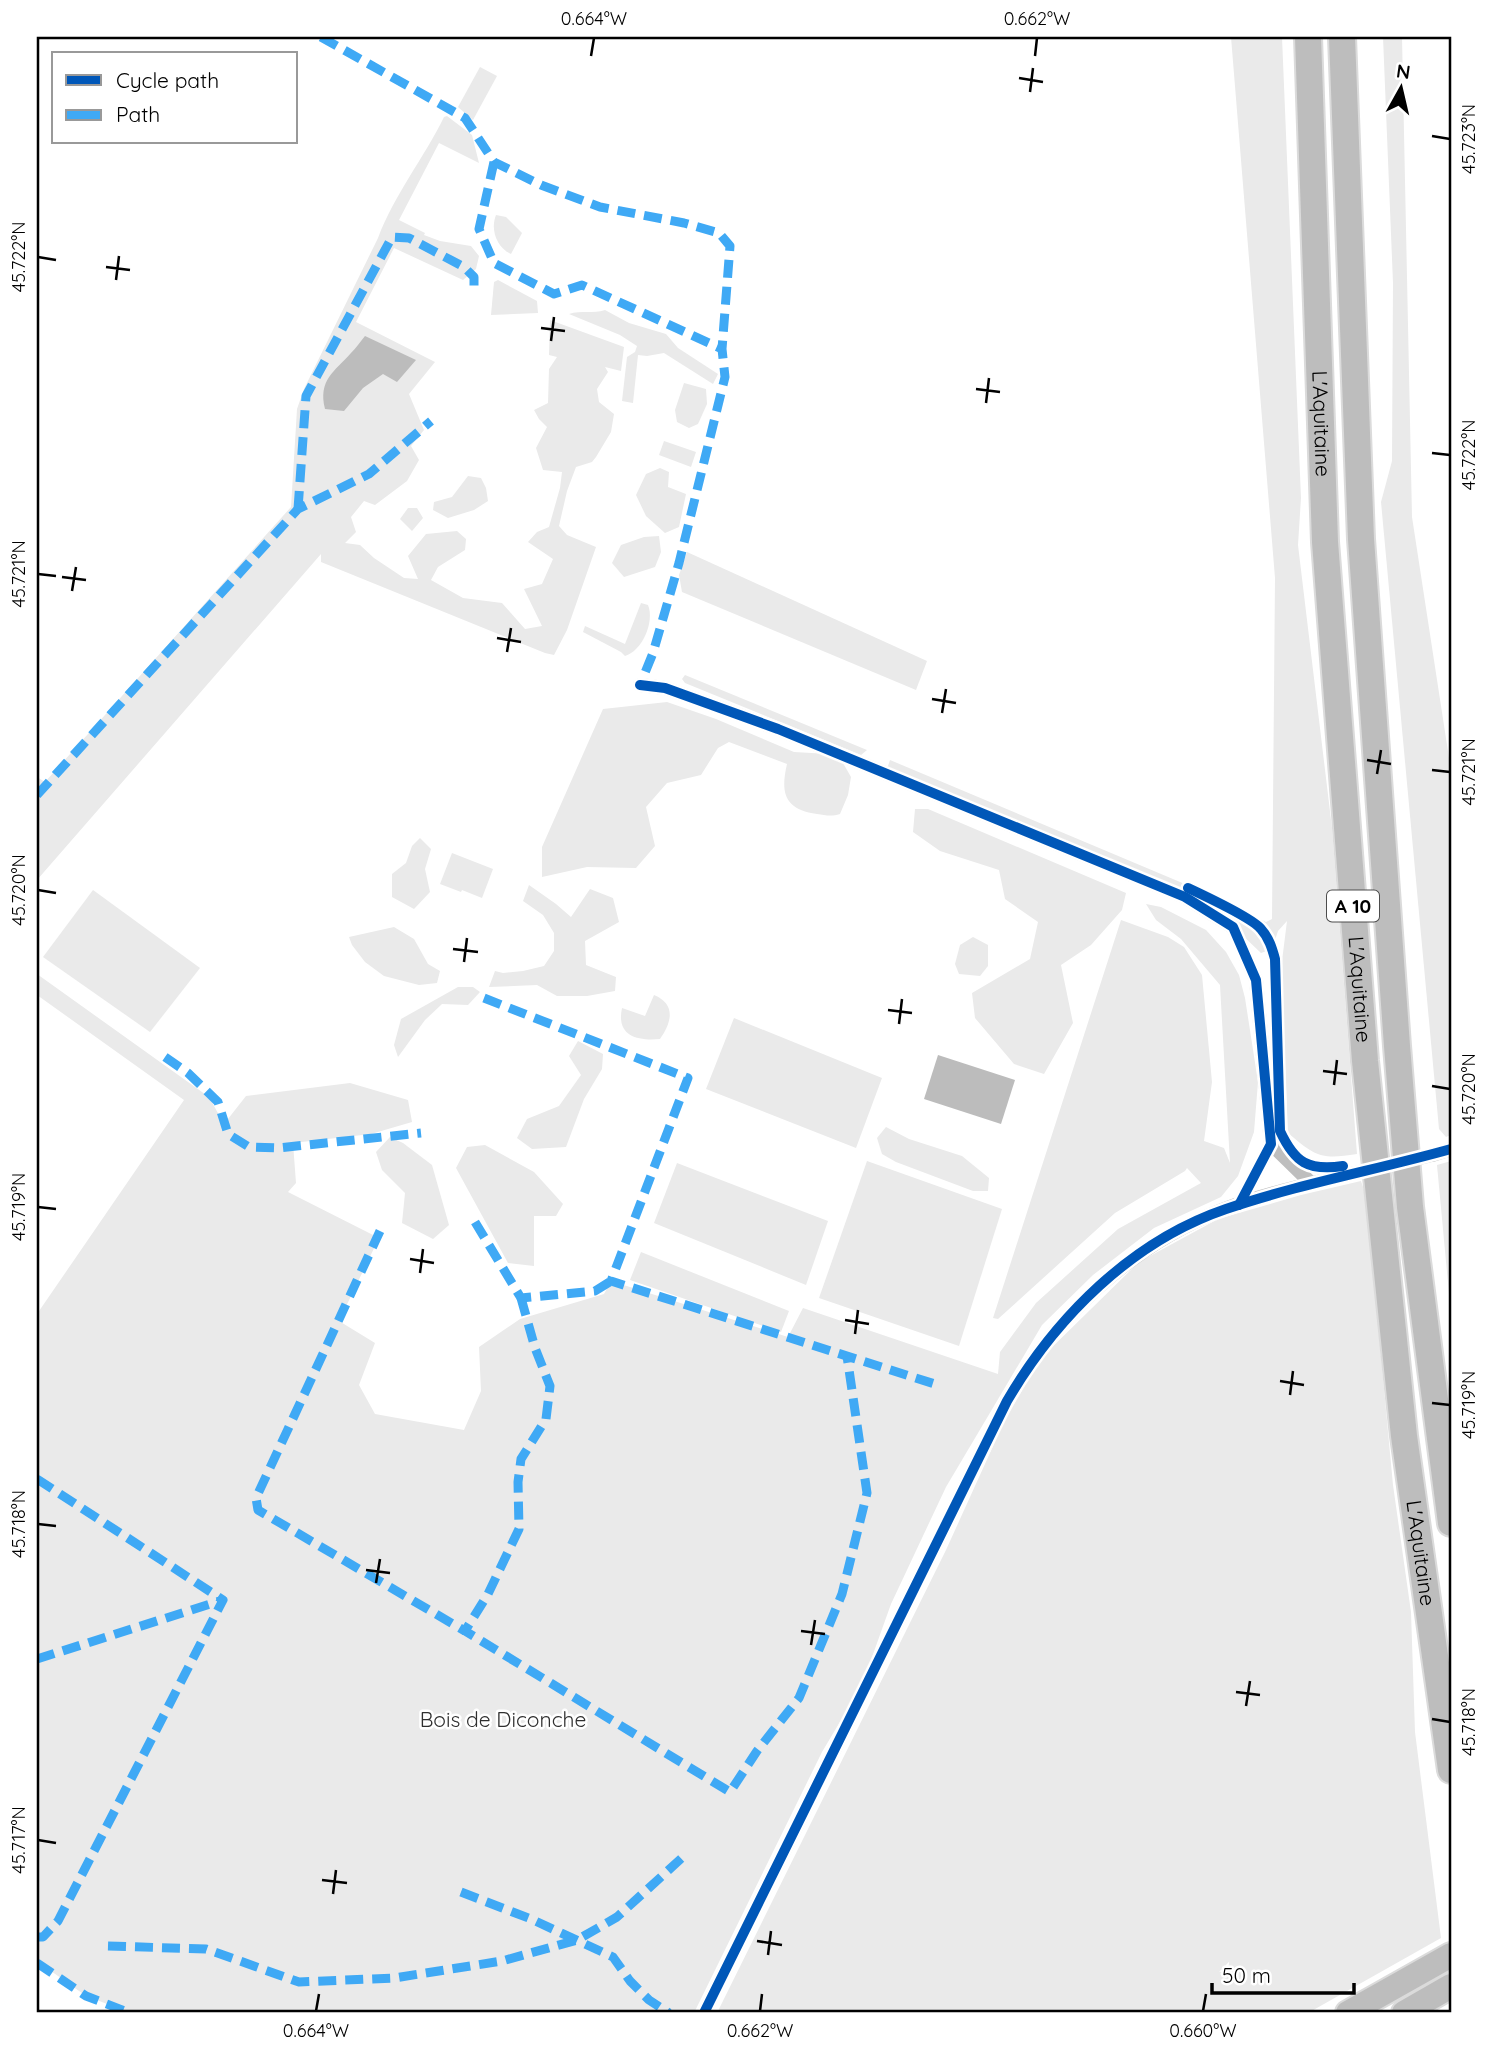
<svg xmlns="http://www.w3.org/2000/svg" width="1488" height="2050" font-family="Quicksand,sans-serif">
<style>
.green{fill:#eaeaea}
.water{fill:#bcbcbc}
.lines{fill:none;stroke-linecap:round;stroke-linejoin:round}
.minor-tunnel{stroke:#d9d9d9;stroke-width:14;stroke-dasharray:14 7;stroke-linecap:butt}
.trunk-casing{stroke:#dbdbdb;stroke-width:28}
.motorway-casing{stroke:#dbdbdb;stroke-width:30}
.minor{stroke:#bebebe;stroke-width:14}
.trunk{stroke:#bdbdbd;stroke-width:24}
.motorway{stroke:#bdbdbd;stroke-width:26}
.quiet{stroke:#3fa9f5;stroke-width:9;stroke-dasharray:18 9;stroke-linecap:butt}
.cycleway-casing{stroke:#fff;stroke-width:15}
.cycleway{stroke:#0057b8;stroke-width:10}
.ticks{fill:none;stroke:#000;stroke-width:2.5}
.labels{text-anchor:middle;stroke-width:5;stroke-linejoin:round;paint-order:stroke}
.shield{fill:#fff;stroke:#4c4c4c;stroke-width:2}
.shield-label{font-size:19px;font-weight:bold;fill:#000}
.street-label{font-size:21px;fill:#000;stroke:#fff}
.park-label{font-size:21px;fill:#2f2f2f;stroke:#fff}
.neatline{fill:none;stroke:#000;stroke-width:2.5}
.ticks-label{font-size:18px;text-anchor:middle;fill:#000}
</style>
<rect width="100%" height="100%" fill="#fff"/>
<!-- green -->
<g class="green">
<path d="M1231,37H1282L1301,498L1298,545L1332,828L1357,1154C1321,1160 1315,1156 1288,1133L1281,969L1287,921L1278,931L1272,949L1261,953L1221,915L887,769L890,760L1211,895L1266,922L1272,919L1275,578Z"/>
<path d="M1383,37H1402L1412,517L1451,771V1135L1446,1137L1439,1129L1381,502L1392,461L1393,283Z"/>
<path d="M480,67L497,76L473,120L458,107Z"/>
<path d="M447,116L472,135L479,163L439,143L399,220L425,233L424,235L440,241L471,246L479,256L476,269L463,280L394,248L356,322L435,362L409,394L424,430L411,446L419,460L407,481L375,505L364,501L351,517L356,532L345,543L360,545L374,558L404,578L418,579L408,556L426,534L457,531L466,539L465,550L438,567L431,580L463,598L502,603L525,629L542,626L524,589L542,584L553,559L528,542L537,532L549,527L560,488L562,472L543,470L536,448L547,427L539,419L534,410L548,403L549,369L557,357L549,355L550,320L624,347L621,371L605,367L608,372L597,389L599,402L614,414L611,432L596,457L592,462L576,467L567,491L559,526L567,535L596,547L567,630L554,655L545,653L321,562V554L37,880V777L45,782L291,507L297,409L304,389L378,238C394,195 424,158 444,117Z"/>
<path d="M496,215L506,217L522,233L511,254C497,248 490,230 496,215Z"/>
<path d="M498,280L537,301L538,313L491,315L494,282Z"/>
<path d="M605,310L629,323L666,334L678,348L718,374L713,384L664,353L647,356L638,355L633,403L622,401L627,357L635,352L637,346L620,335L569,314C581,310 593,314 605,310Z"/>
<path d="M684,383L706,389L707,404L698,424L689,428L677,422L675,410Z"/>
<path d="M664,441L696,452L691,467L659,455Z"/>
<path d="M660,468L669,472L668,487L686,494L679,527L665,533L646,516L636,495L646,474Z"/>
<path d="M468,476L481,478L486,488L488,501L474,510L448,518L433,510L434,502L452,497Z"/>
<path d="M408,508H417L423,518L412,531L400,519Z"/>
<path d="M659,536L661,552L655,567L624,577L612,563L621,545L644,537Z"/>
<path d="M687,552L927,661L916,690L682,592L679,575Z"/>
<path d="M641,603L648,605C655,622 642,651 625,656L621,652L583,632L585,626L625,644Z"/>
<path d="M685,675L867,750L861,755L685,683L682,679Z"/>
<path d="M667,702L716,719L794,752L829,754L843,763L851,777L848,795L840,814C831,817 825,815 817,814C785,809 780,794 787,764L729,742L718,748L701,775L667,783L646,807L655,846L636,868L587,867L542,877V847L603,709Z"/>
<path d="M915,809H928L1126,893L1122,910L1091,945L1061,965L1073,1023L1044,1074L1014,1064L975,1018L972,993L1030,959L1038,922L1005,899L999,870L940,851L913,832Z"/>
<path d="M420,838L431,849L425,869L430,892L414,909L392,897V874L406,863L412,846Z"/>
<path d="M452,853L493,869L482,898L462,890L461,892L440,884Z"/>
<path d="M529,885L556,904L571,917L590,889L613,898L619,922L585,941L586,965L616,977L615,991L587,996H557L537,985L489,987L495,971L503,973L523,971L544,966L554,951V933L543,915L523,901Z"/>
<path d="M93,890L200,968L150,1032L43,957Z"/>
<path d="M1146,904L1161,907L1206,930L1226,952L1239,975L1245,998L1258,1082L1254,1132L1238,1176L1221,1197L1154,1228L1093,1275L1042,1325L946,1487L891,1604L862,1685L822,1752L694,2013H131L86,1996L37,1961V1314L184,1100L37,995V974L209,1097L224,1124L246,1096L350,1083L408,1100L412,1122L371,1134L293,1143L296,1183L288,1192L379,1238L339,1321L375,1343L359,1385L375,1414L464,1430L481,1391L479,1347L520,1319L604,1294L611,1281L788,1337L803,1308L998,1374L1000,1352L1036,1303L1118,1229L1201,1183L1187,1168L1185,1171L1115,1213L998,1319L993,1318L1121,920L1168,937L1184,947L1202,975L1212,1082L1204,1141L1224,1148L1230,1163L1220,985L1181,939L1156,920Z"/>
<path d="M394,927L414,939L428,964L440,971L437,983L419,985L384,976L365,962L352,945L349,937Z"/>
<path d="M973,937L988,945V966L980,976L959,974L955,964L960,945Z"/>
<path d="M458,987H473L480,992L468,1005L442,1004L425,1020L398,1057L394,1045L401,1019Z"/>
<path d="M654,995C676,1004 672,1022 660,1039C637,1041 616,1036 622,1008L645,1016Z"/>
<path d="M734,1018L882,1078L856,1148L706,1089Z"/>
<path d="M578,1041L603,1054L602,1069L584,1099L566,1147L532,1149L517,1138L527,1119L559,1106L581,1075L569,1056Z"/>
<path d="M886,1127L909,1139L962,1156L989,1178L988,1191H973L896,1162L882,1154L877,1138Z"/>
<path d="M390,1137L403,1143L432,1165L449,1225L433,1239L402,1223L405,1193L382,1170L376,1152Z"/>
<path d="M485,1145L534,1172L563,1204L556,1216H534V1266L508,1263L456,1168L467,1147Z"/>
<path d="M867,1161L1002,1209L959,1346L819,1298Z"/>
<path d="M1451,1161V1315L1437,1165Z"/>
<path d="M677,1163L828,1221L806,1285L654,1223Z"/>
<path d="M1361,1181L1366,1196L1393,1485L1411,1612L1415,1732L1441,1938L1308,2013H717L946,1550L1004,1422L1040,1359L1139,1262L1218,1219L1301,1195Z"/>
<path d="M641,1252L789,1311L781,1332L630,1280Z"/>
</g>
<!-- water -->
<g class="water">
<path d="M365,336L416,360L397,382L383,374L363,388L344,411L325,409C318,380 334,372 351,353C356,348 361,341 365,336Z"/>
<path d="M938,1055L1015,1080L1001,1124L924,1099Z"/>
</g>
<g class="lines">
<!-- minor-tunnel -->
<path class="minor-tunnel" d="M1355,1173L1432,1155"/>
<!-- trunk casing -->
<g class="trunk-casing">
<g id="trunk">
<path d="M1348,2013L1451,1955"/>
<path d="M1404,2013L1451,1986"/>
</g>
</g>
<!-- motorway casing -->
<g class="motorway-casing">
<g id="motorway">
<path id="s1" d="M1308,37L1325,542L1365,1061L1404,1436L1451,1770"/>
<path d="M1342,37L1361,539L1397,1046L1410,1207L1451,1523"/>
</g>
</g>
<!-- minor -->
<g class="minor">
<path d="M640,685L665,688L778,729L1185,897L1233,927L1256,980L1271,1144L1239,1205"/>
<path d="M1271,1144L1312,1184"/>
<path d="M1432,1155L1451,1149"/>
<path d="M704,2013L1007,1401C1056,1316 1130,1246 1222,1210C1263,1194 1311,1184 1355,1173"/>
</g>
<!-- trunk -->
<use href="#trunk" class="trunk"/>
<!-- motorway -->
<use href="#motorway" class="motorway"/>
<!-- quiet -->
<g class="quiet">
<path d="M321,37L465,118L494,162L541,185L600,207L684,223L719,233L730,246L722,349L725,377L679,563L653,653L640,685"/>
<path d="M494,162L479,229L494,263L554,294L582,285L722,349"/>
<path d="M298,509L306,396L392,237L409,238L464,267L474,277V293"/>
<path d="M37,795L298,509L369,474L431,421"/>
<path d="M484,998L688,1078L611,1281L941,1386"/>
<path d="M165,1057L188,1073L218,1102L228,1134L249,1147L278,1148L421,1133"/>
<path d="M475,1222L521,1298L595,1291L611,1281"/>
<path d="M380,1231L256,1498L258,1510L465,1631"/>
<path d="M521,1298L535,1348L550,1386L546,1419L521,1459L518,1482L519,1529L488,1594L465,1631L730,1792L757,1751L799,1698L842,1594L867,1493L847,1356"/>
<path d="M37,1479L223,1600L58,1921L43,1937H37"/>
<path d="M37,1659L223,1600"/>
<path d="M461,1892L531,1919L613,1957L630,1981L649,2000L669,2013"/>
<path d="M108,1946L206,1949L299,1982L394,1978L502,1961L577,1940L617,1917L684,1856"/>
<path d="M37,1963L86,1996L130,2013"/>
</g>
<!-- cycleway casing -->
<g class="cycleway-casing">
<g id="cycleway">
<path d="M640,685L665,688L778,729L1185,897L1233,927L1256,980L1271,1144L1239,1205"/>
<path d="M1188,888C1203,895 1252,918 1261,929C1269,938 1272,948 1275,959L1280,1131C1295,1163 1308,1171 1343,1166"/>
<path d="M704,2013L1007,1401C1056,1317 1132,1241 1226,1209C1299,1184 1376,1170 1451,1149"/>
</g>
</g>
<!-- cycleway -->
<use href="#cycleway" class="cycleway"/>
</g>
<!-- ticks -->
<path class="ticks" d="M591,56L594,38M1035,56L1037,38M1019,78L1043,82M1030,92L1033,68M1432,136L1450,139M38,257L56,260M106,267L130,270M116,280L119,256M541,328L565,331M551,341L554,317M976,389L1000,392M986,403L989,378M1432,453L1450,455M38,574L56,576M62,577L86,580M72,591L76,567M497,638L521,642M507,652L511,628M932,699L956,703M942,713L946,689M1367,760L1391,764M1432,770L1450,772M1377,774L1381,750M38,890L56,893M453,949L478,952M464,962L467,938M888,1010L912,1013M899,1024L902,999M1323,1071L1347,1074M1334,1085L1337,1060M1432,1086L1450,1089M38,1207L56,1209M410,1259L434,1263M420,1273L423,1249M845,1320L869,1324M855,1334L858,1310M1280,1381L1304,1385M1290,1395L1293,1371M1432,1403L1450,1405M38,1524L56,1526M366,1570L390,1573M376,1583L380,1559M801,1631L825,1634M811,1645L815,1620M1236,1692L1260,1695M1246,1706L1250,1681M1432,1719L1450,1722M38,1840L56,1843M322,1880L347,1883M333,1894L336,1870M757,1941L782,1945M768,1955L771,1931M316,2011L319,1994M760,2011L762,1994M1203,2011L1206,1994"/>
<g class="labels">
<!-- shield labels -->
<rect class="shield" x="1327" y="890.5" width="52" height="31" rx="5"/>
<g class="shield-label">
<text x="1353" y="913">A 10</text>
</g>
<!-- street labels -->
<g class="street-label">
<text dy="7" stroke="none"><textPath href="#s1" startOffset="387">L'Aquitaine</textPath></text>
<text dy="7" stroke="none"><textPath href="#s1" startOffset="954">L'Aquitaine</textPath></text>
<text dy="7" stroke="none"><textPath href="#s1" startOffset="1521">L'Aquitaine</textPath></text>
</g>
<!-- park labels -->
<g class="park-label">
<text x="503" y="1727">Bois de Diconche</text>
</g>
</g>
<!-- border -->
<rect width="1488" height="2050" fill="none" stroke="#ffffff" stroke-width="77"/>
<!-- legend -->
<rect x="52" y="52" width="245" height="91" fill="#ffffff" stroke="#999999" stroke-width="2"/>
<rect x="66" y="75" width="35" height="10" fill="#0057b8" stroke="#999999" stroke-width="2"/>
<text x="116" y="88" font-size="21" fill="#000000">Cycle path</text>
<rect x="66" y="110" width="35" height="10" fill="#3fa9f5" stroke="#999999" stroke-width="2"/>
<text x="116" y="122" font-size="21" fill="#000000">Path</text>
<!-- north arrow -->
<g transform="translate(1401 88) rotate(8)" stroke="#ffffff" stroke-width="5" paint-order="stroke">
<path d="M0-5L12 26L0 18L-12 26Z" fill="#000000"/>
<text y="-10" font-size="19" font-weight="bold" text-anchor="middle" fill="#000000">N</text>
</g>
<!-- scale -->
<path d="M1212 1983v10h142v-10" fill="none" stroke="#000000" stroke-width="3.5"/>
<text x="1222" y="1983" font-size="21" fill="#000000" stroke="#ffffff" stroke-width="5" paint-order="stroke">50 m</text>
<rect x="38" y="38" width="1412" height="1973" class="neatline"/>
<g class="ticks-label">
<text x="594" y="25">0.664°W</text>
<text x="1037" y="25">0.662°W</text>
<text transform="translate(1469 139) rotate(-90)" y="6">45.723°N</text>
<text transform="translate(19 257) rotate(-90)" y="6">45.722°N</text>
<text transform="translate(1469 455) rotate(-90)" y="6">45.722°N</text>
<text transform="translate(19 574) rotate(-90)" y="6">45.721°N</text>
<text transform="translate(1469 772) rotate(-90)" y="6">45.721°N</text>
<text transform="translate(19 890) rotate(-90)" y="6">45.720°N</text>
<text transform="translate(1469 1089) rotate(-90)" y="6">45.720°N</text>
<text transform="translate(19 1207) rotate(-90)" y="6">45.719°N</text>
<text transform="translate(1469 1405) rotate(-90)" y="6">45.719°N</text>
<text transform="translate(19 1524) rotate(-90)" y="6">45.718°N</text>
<text transform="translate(1469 1722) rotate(-90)" y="6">45.718°N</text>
<text transform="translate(19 1840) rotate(-90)" y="6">45.717°N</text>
<text x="316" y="2037">0.664°W</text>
<text x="760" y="2037">0.662°W</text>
<text x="1203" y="2037">0.660°W</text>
</g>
</svg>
